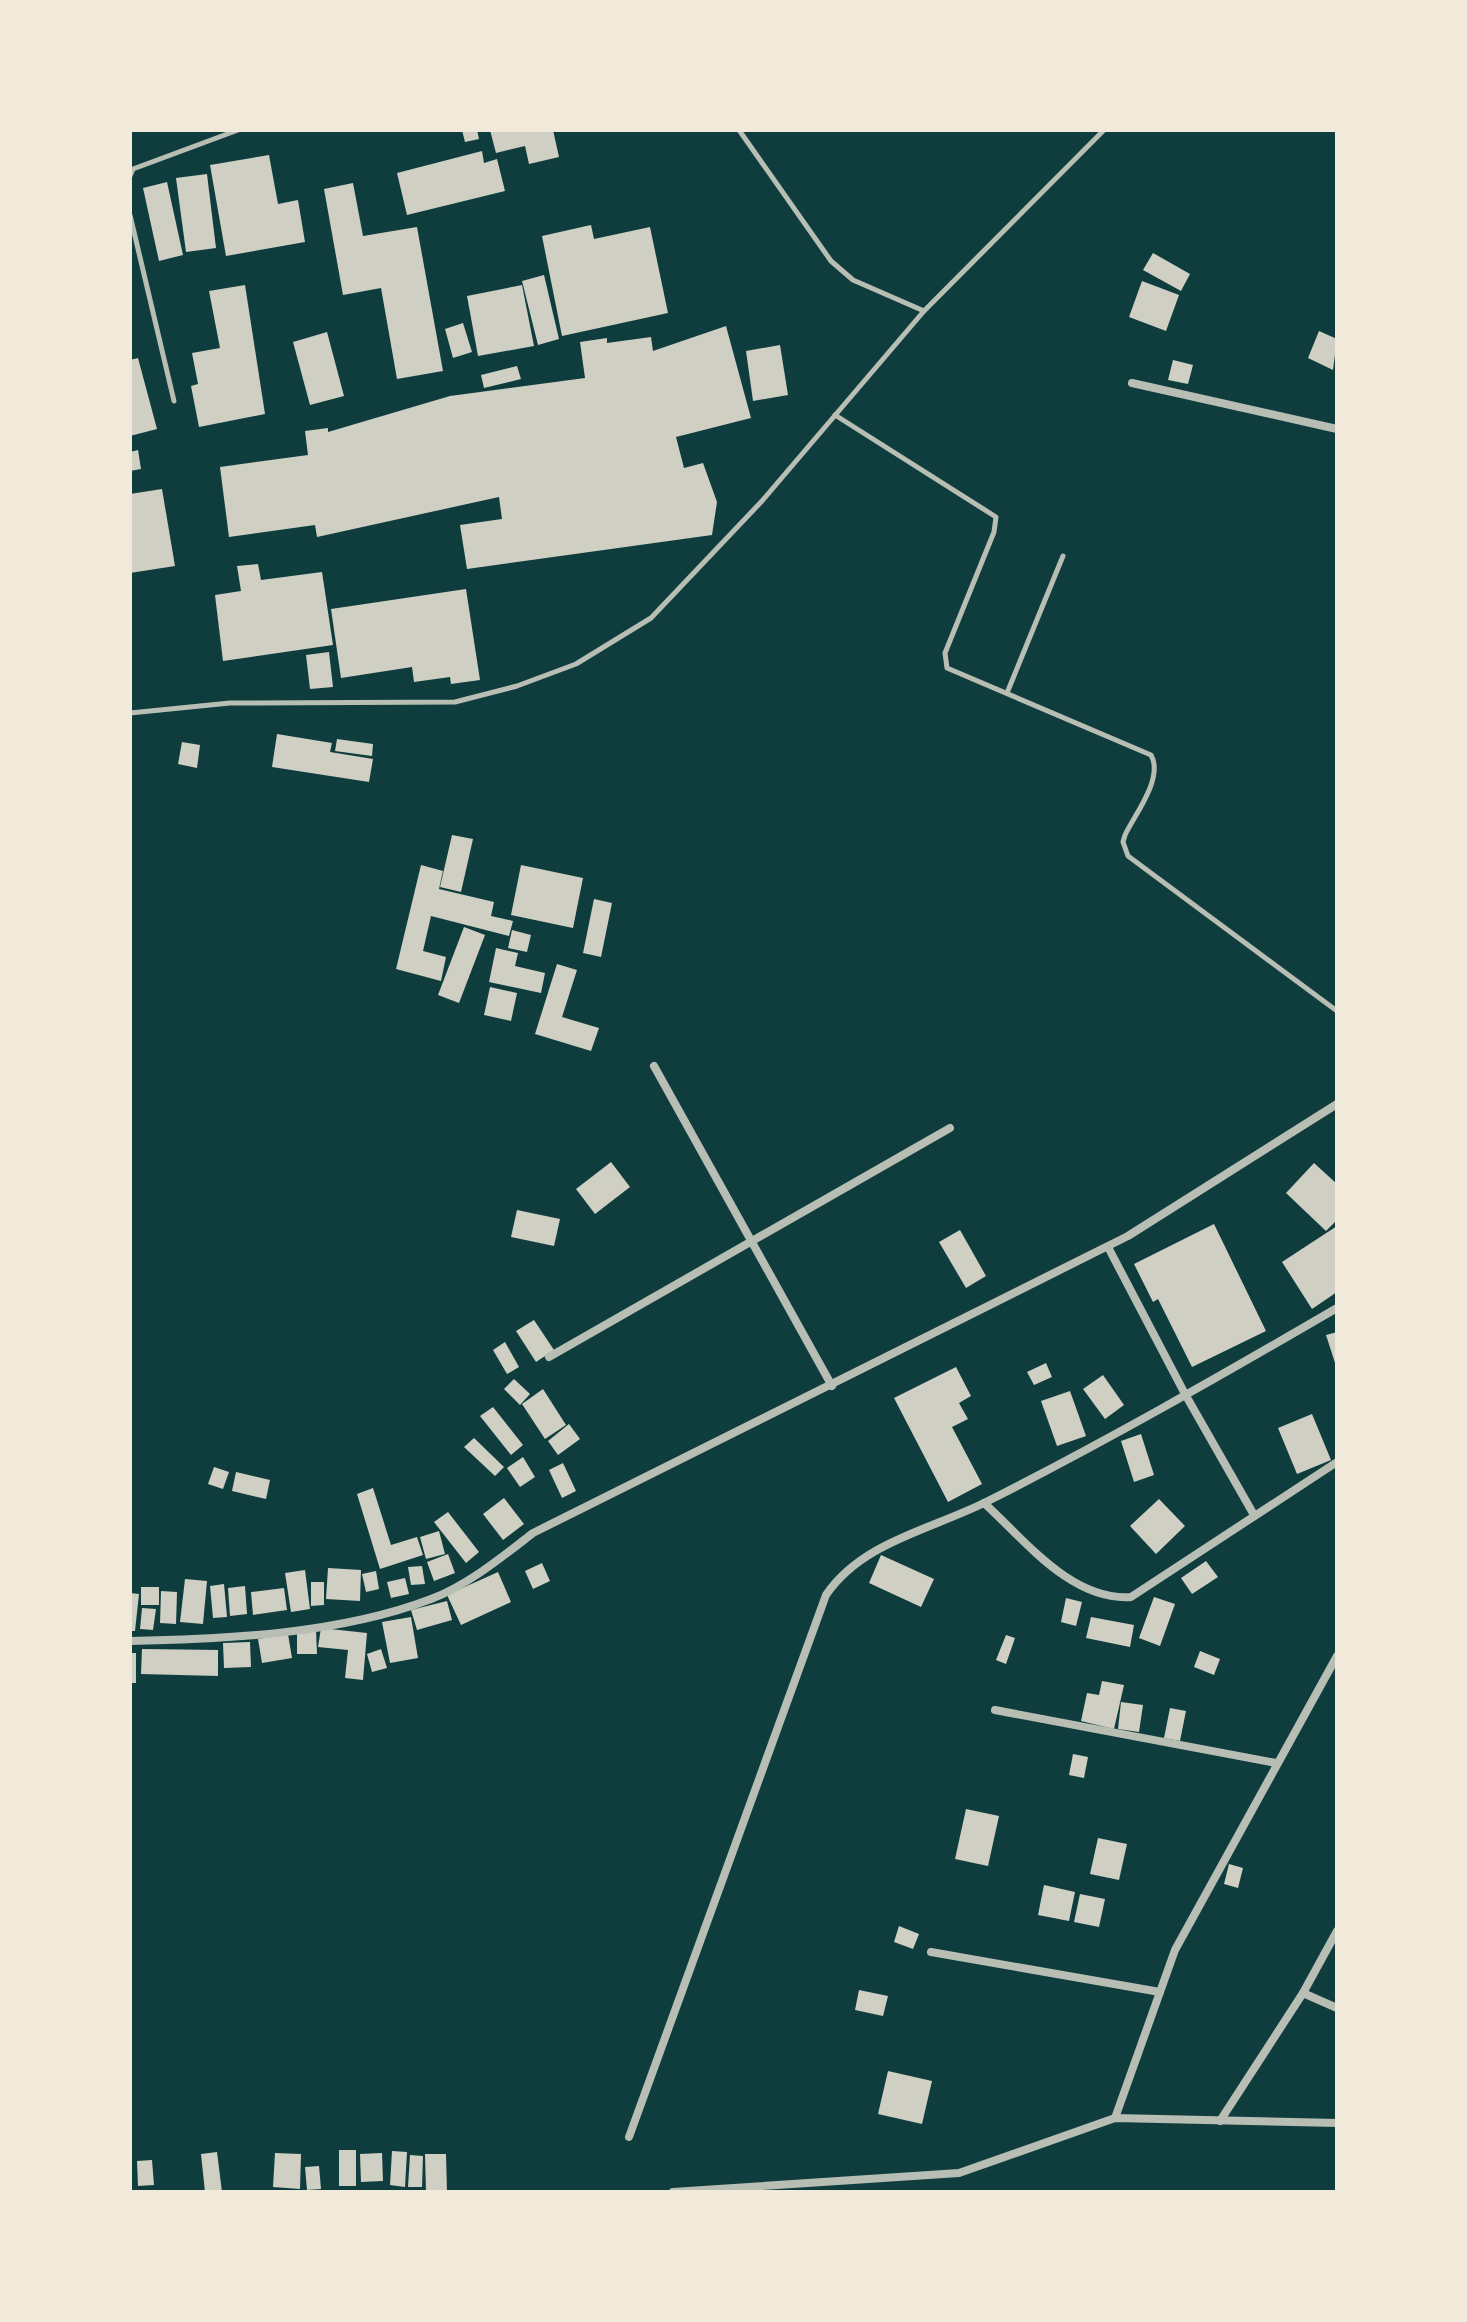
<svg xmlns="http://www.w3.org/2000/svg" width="1467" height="2322" font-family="'Sofia Sans Condensed',sans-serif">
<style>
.building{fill:#cfcfc3}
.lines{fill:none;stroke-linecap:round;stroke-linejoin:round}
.service{stroke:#b8beb3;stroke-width:5}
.minor{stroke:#b8beb3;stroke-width:8}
</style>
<rect width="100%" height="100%" fill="#0f3d3e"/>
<!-- building -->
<g class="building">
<path d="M462,130H477L479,139L465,142Z"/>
<path d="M490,130H553L559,157L529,164L525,146L496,153Z"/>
<path d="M482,151L484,163L497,159L505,191L407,215L397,173Z"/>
<path d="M269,155L278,204L298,200L305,242L226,256L210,165Z"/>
<path d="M207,174L216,248L186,252L176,178Z"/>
<path d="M167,182L183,255L159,261L143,188Z"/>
<path d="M353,183L363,236L417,227L443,371L397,379L381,288L343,295L324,189Z"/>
<path d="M591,225L594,239L650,227L668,313L562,336L542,236Z"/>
<path d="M1153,253L1190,274L1181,291L1143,270Z"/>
<path d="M544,275L559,339L538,345L522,281Z"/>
<path d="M1142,281L1179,295L1166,331L1129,317Z"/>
<path d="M245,285L265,414L199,427L191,386L198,384L192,353L220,348L209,291Z"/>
<path d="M522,285L534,346L478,356L467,296Z"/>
<path d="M463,323L472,352L453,358L445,329Z"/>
<path d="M726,326L751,418L676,437L684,468L703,463L717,502L712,535L467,569L460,525L502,519L499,497L317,537L315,525L229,537L220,467L308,455L305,431L328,428V432L450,396L585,378L580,342L607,338V343L651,337L653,351Z"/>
<path d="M1319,331L1337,339L1333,370L1308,358Z"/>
<path d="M327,332L344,396L310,405L293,342Z"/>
<path d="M780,345L788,395L753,401L746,351Z"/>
<path d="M138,358L157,429L130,436V360Z"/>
<path d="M1173,360L1193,365L1188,384L1168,380Z"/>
<path d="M517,366L521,379L484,388L481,375Z"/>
<path d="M138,450L141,469L130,471V452Z"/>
<path d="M162,489L175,566L130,573V494Z"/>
<path d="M258,564L261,580L322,572L333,645L223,661L215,595L241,591L237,566Z"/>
<path d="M466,589L480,680L451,684L450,677L414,682L412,667L341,678L331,609Z"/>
<path d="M329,652L333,687L310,689L306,655Z"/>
<path d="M277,734L332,743L330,752L373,759L369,782L272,767Z"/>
<path d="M337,739L373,744L372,756L335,751Z"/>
<path d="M182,742L200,745L197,768L178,764Z"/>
<path d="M452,835L473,839L461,892L440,887Z"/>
<path d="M421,865L443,871L439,889L494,902L491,916L513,921L509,936L431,916L423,951L446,957L441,981L396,969Z"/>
<path d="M521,865L583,878L573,928L511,915Z"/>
<path d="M594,899L612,903L601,957L583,953Z"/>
<path d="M464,927L485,935L459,1003L438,995Z"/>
<path d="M512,930L531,935L527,952L508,948Z"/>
<path d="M496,948L518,953L515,966L545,973L541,993L489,982Z"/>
<path d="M557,964L577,970L562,1017L599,1028L591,1051L535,1034Z"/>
<path d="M490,987L517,993L511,1021L484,1015Z"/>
<path d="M611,1162L630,1187L595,1214L576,1189Z"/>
<path d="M1314,1163L1337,1184V1220L1326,1231L1286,1193Z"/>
<path d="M517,1210L560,1219L554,1246L511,1237Z"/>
<path d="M1214,1224L1266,1331L1192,1367L1158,1299L1153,1302L1134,1264Z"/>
<path d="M1337,1226V1292L1312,1309L1282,1262Z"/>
<path d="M960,1230L986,1276L966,1288L939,1242Z"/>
<path d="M534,1320L554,1350L536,1362L516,1331Z"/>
<path d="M1337,1332V1366H1336L1326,1335Z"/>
<path d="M505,1342L519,1367L507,1374L493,1350Z"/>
<path d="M1046,1363L1052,1377L1034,1385L1027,1372Z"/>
<path d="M956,1367L971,1396L959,1403L968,1419L952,1427L982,1484L948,1502L894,1398Z"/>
<path d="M1103,1375L1124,1405L1105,1419L1083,1389Z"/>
<path d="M514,1379L530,1394L520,1405L504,1389Z"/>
<path d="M543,1389L566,1425L545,1439L522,1404Z"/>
<path d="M1070,1391L1086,1436L1057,1446L1041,1401Z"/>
<path d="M493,1407L523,1445L511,1455L480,1416Z"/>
<path d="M1312,1414L1331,1460L1297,1474L1278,1428Z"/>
<path d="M569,1424L580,1439L558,1455L548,1441Z"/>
<path d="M1141,1434L1154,1475L1134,1482L1121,1441Z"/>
<path d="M474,1438L504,1467L495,1476L464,1447Z"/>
<path d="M523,1457L535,1477L520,1487L507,1468Z"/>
<path d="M563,1463L576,1491L562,1498L549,1470Z"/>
<path d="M214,1467L229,1472L223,1489L208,1484Z"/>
<path d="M236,1472L270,1480L266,1499L232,1491Z"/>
<path d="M373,1488L391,1545L417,1537L423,1555L380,1569L357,1494Z"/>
<path d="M504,1498L524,1524L503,1540L483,1514Z"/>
<path d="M1159,1499L1185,1526L1156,1554L1130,1526Z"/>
<path d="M448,1512L479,1552L466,1563L434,1522Z"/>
<path d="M439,1531L445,1554L426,1559L420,1537Z"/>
<path d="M448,1554L455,1573L434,1581L427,1562Z"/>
<path d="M881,1555L934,1579L921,1607L869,1583Z"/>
<path d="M1206,1561L1218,1577L1192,1594L1181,1578Z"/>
<path d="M542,1563L550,1581L533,1589L525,1571Z"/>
<path d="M422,1566L425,1584L411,1585L408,1567Z"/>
<path d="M328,1568L361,1570L360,1601L326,1599Z"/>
<path d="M305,1570L310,1609L291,1612L285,1573Z"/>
<path d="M376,1571L379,1589L366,1592L362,1574Z"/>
<path d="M498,1572L511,1602L461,1625L447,1595Z"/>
<path d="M405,1578L409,1594L391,1598L387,1582Z"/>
<path d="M185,1579L207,1581L203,1624L180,1622Z"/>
<path d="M311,1582H324V1605L311,1606Z"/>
<path d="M224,1584L227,1617L213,1618L210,1586Z"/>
<path d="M245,1586L247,1614L230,1616L228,1588Z"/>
<rect x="141" y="1587" width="18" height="18"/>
<path d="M284,1588L287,1610L253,1615L251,1592Z"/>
<path d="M161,1591L177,1592L176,1624L160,1623Z"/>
<path d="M130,1593L139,1594L135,1631H130Z"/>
<path d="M1154,1597L1175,1604L1160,1646L1139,1638Z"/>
<path d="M1066,1598L1082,1602L1076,1626L1061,1622Z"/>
<path d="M447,1601L452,1620L417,1630L411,1610Z"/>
<path d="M142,1608L156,1609L153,1630L140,1629Z"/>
<path d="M411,1617L418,1658L390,1663L382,1622Z"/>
<path d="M1091,1617L1134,1625L1130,1647L1086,1638Z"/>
<path d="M321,1628L367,1633L363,1680L345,1678L348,1650L318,1647Z"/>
<path d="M297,1630H316L317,1654H297Z"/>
<path d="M288,1634L292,1658L262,1663L258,1639Z"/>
<path d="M1006,1635L1015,1638L1006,1664L996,1660Z"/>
<path d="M250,1642L251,1667L224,1668L223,1643Z"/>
<path d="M142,1649L218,1650V1676L141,1674Z"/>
<path d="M381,1649L387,1668L372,1672L367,1654Z"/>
<path d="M1200,1651L1220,1659L1214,1675L1194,1667Z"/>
<rect x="130" y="1653" width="6" height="30"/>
<path d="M1102,1681L1124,1685L1114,1729L1081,1721L1087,1693L1099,1695Z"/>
<path d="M1121,1702L1143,1705L1139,1732L1118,1729Z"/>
<path d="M1170,1708L1186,1711L1180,1741L1164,1738Z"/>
<path d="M1073,1754L1088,1757L1084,1778L1069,1775Z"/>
<path d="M966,1809L999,1816L988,1866L955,1859Z"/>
<path d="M1098,1838L1127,1844L1119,1880L1090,1874Z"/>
<path d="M1229,1864L1243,1868L1238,1888L1224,1884Z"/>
<path d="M1044,1885L1075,1892L1069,1921L1038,1915Z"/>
<path d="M1080,1894L1105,1899L1099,1927L1074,1922Z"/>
<path d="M899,1926L919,1934L913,1949L894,1942Z"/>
<path d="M859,1990L888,1996L883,2016L855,2010Z"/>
<path d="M888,2071L932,2081L922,2124L878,2114Z"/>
<rect x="339" y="2150" width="17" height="36"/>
<path d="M392,2151L407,2152L405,2187L390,2185Z"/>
<path d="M217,2152L222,2192H205L201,2154Z"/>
<path d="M275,2153L301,2154L300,2189L273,2187Z"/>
<path d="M382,2153L383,2181L361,2182L360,2154Z"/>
<path d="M425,2154H446L447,2192H426Z"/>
<path d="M410,2155L423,2156L422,2187H408Z"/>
<path d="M152,2160L154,2185L138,2186L137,2161Z"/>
<path d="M319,2166L321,2189L307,2190L305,2167Z"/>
</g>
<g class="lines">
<!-- service -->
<g class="service">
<path d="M739,130L831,261L853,280L924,311L1104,130"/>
<path d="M130,176L133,169L238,130"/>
<path d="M130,215L174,401"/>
<path d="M835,415L996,517L994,532L945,653L947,668L1151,755C1164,778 1135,814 1125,835L1123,842L1128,856L1337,1011"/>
<path d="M1007,693L1063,556"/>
<path d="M130,713L230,703L455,702L517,686L576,664L651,618L762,501L924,311"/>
</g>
<!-- minor -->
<g class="minor">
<path d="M1132,383L1337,429"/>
<path d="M654,1066L832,1386"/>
<path d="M1108,1247L1185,1394L1254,1515"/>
<path d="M549,1357L950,1128"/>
<path d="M984,1503C1025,1540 1071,1601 1131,1597L1337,1462"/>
<path d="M130,1641C227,1639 340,1634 431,1599C468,1585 502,1557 533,1533L1128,1236L1337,1104"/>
<path d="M995,1710L1276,1763"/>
<path d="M931,1952L1160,1992"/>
<path d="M1303,1993L1337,2008"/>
<path d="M1115,2118L1175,1950L1337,1656"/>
<path d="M1220,2121L1303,1993L1337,1931"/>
<path d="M629,2137L826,1595C862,1542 930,1530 986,1502C1105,1442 1222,1375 1337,1308"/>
<path d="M673,2192L959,2173L1115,2118L1337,2123"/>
</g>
</g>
<!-- border -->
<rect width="1467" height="2322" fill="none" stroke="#f1e9da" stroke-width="264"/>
</svg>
